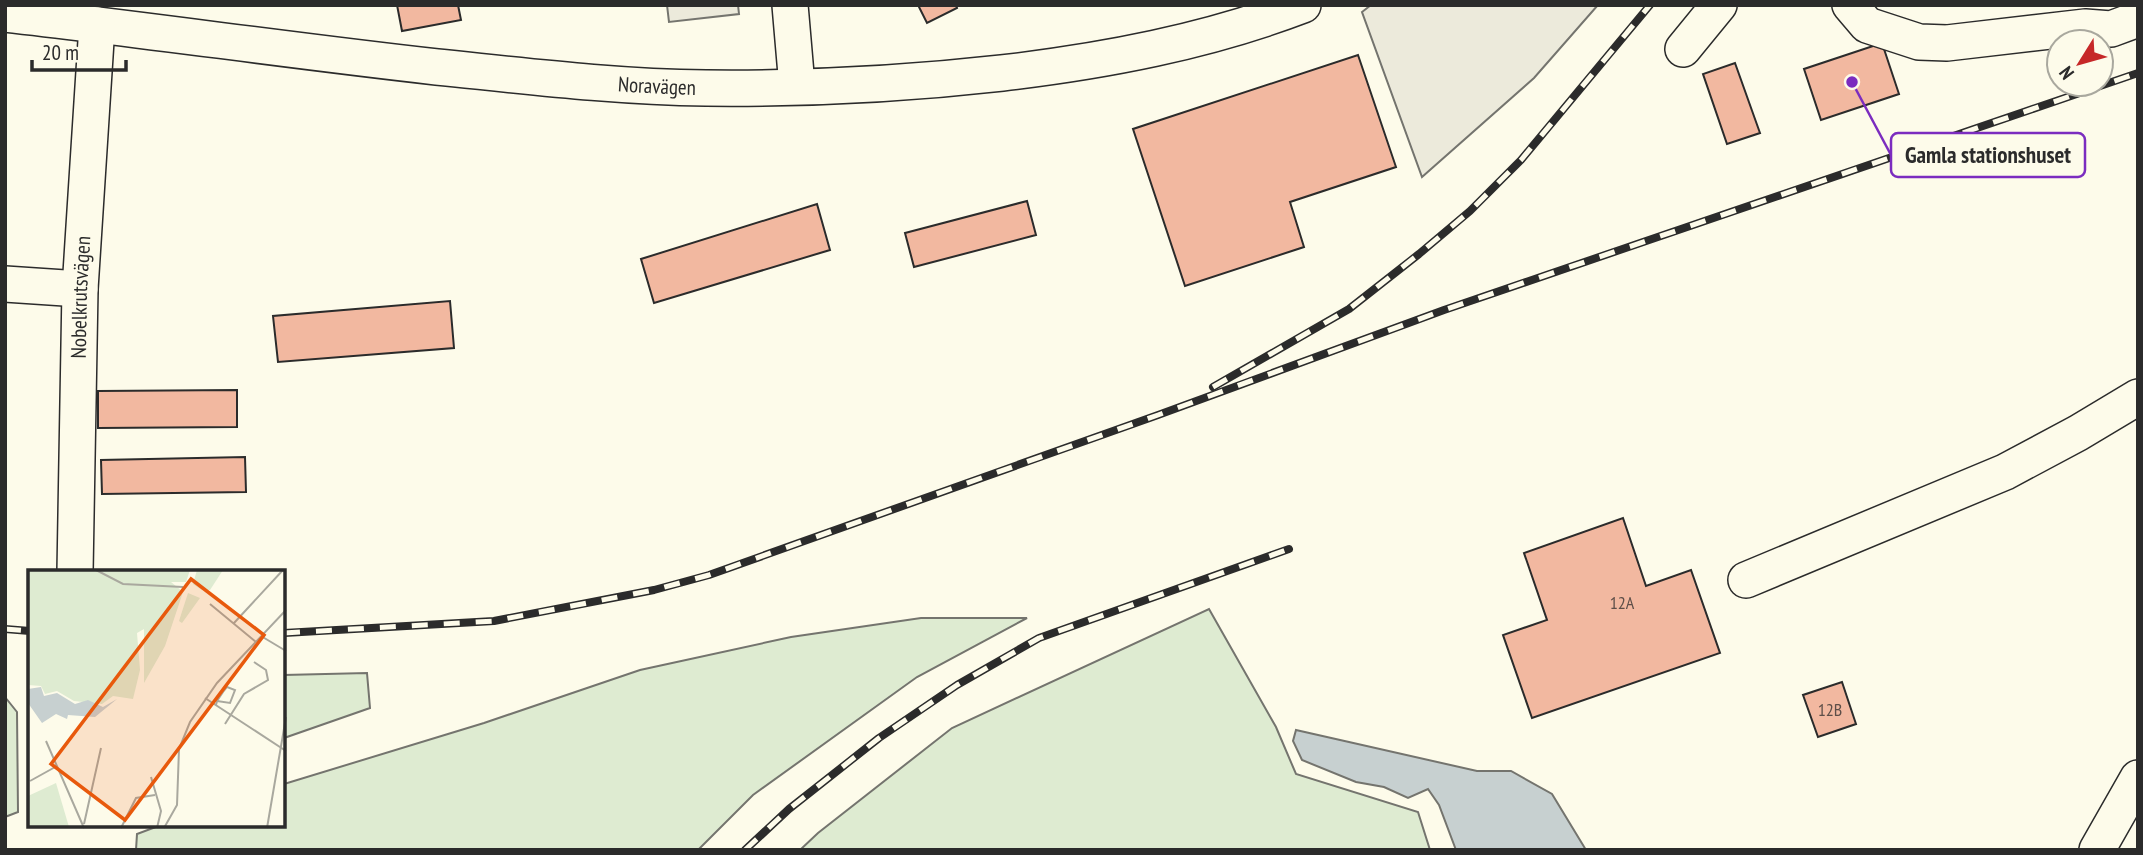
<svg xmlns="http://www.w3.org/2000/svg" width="2143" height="855" font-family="'PT Sans Narrow',sans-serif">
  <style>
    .green { fill: #deebd1; stroke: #74746e; stroke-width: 2 }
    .parking { fill: #eceadb; stroke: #74746e; stroke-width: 2 }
    .water { fill: #c7d0d0; stroke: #74746e; stroke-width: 2 }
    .building { fill: #f2b8a0; stroke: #2b2b2b; stroke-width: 2 }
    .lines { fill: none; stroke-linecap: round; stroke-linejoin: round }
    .minor-casing { stroke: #2b2b2b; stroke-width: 38 }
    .minor { stroke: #fdfbea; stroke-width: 35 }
    .rail-casing { stroke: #2b2b2b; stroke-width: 8 }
    .rail { stroke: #fdfbea; stroke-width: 5; stroke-dasharray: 16; stroke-linecap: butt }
    .labels { text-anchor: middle; stroke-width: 5; stroke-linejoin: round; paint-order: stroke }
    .number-label { font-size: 18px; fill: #5d4e48 }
    .street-label { font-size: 21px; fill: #2b2b2b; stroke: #fdfbea }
    .inset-road { fill: none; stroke: #a9a89e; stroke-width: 2 }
    .view { fill: #e8590c; fill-opacity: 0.15; stroke: #e8590c; stroke-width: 3.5 }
    .inset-edge { fill: none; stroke: #2b2b2b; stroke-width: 3.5 }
    .leader { fill: none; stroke: #7b2cbf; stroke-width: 2.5 }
    .callout-dot { fill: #7b2cbf; stroke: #fdfbea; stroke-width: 2.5 }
    .callout { fill: #fdfbea; stroke: #7b2cbf; stroke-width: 2.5 }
    .callout-label { font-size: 23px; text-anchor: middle; font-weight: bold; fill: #2b2b2b }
  </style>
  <rect width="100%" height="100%" fill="#fdfbea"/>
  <g class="green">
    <path d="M 1209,609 L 1276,727 L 1296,774 L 1418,812 L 1430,850 L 800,850 L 818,833 L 952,728 Z"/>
    <path d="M 921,618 L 1027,618 L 917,677 L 753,795 L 698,850 L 136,850 L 137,834 L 161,825 L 284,825 L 284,784 L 484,723 L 640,670 L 791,637 Z"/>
    <path d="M 367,673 L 370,708 L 284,738 L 284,675 Z"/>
    <path d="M 5,697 L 17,712 L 18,812 L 5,817 Z"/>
  </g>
  <g class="parking">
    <path d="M 667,5 L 738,5 L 739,14 L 669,22 Z"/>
    <path d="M 1371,5 L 1598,5 L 1534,78 L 1422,177 L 1362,12 Z"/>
  </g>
  <path class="water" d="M 1296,730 L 1477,771 L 1511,771 L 1552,794 L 1586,850 L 1456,850 L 1439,805 L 1428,789 L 1408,798 L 1384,787 L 1356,782 L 1302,760 L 1293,741 Z"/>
  <g class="building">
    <path d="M 397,5 L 458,5 L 461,20 L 402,31 Z"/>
    <path d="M 918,5 L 956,5 L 957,8 L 927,23 Z"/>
    <path d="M 1882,43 L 1899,94 L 1821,120 L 1804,69 Z"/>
    <path d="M 1358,55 L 1396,167 L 1290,202 L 1304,247 L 1185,286 L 1133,129 Z"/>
    <path d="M 1735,63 L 1760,133 L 1727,144 L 1703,74 Z"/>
    <path d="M 1027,201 L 1036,235 L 914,267 L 905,233 Z"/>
    <path d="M 817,204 L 830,250 L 654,303 L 641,259 Z"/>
    <path d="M 450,301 L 454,348 L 278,362 L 273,316 Z"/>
    <path d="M 237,390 L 237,427 L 98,428 L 98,391 Z"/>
    <path d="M 245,457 L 246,492 L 102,494 L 101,460 Z"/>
    <path d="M 1623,518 L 1646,586 L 1691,570 L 1720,653 L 1532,718 L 1503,635 L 1547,620 L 1524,553 Z"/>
    <path d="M 1842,682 L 1856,724 L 1818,737 L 1803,695 Z"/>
  </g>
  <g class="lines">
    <defs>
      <g id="minor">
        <path d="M 790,5 L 797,86"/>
        <path d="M 1850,5 L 1867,25 L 1919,42 L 1947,43 L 2085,27 L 2111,29 L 2138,19"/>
        <path id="s1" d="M 5,14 C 149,30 293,51 437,67 C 526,76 616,87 706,88 C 804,89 904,84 1002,73 C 1104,61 1206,42 1303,5"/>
        <path d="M 1683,49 L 1719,5"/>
        <path d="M 5,284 L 80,289"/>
        <path id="s2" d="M 75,572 L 80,289 L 97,25"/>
        <path d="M 1746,580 L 2005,472 L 2078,433 L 2138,397"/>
        <path d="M 2097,850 L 2138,778"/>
      </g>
    </defs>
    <use href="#minor" class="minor-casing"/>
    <use href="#minor" class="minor"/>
    <defs>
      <g id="rail">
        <path d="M 1213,387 L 1349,309 L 1419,254 L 1470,211 L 1521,160 L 1650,5"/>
        <path d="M 5,629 L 30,631"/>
        <path d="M 284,633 L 494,621 L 654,590 L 709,575 L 1158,415 L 1444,310 L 2138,73"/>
        <path d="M 745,850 L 789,809 L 879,738 L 957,685 L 1039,638 L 1289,549"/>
      </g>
    </defs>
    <use href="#rail" class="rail-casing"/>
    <use href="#rail" class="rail"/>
  </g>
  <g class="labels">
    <g class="number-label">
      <text x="1622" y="609">12A</text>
      <text x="1830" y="716">12B</text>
    </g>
    <g class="street-label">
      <text dy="7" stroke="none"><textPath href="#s1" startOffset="656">Noravägen</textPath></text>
      <text dy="7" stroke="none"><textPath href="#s2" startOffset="275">Nobelkrutsvägen</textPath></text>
    </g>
  </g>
  <g transform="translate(28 570)">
    <rect width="257" height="257" fill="#fdfbea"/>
    <path d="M 0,0 L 162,0 L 158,12 L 143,12 L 155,22 L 137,76 L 116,113 L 116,59 L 109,63 L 112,100 L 105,129 L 85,126 L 74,134 L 46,131 L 29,121 L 17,124 L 13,116 L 0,115 ZM 169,0 L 195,0 L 182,20 L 174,20 L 165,14 ZM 160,23 L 172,28 L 154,53 L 151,51 ZM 28,213 L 41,257 L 0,257 L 0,226 Z" fill="#deebd1"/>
    <path d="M 13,117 L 16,126 L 29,123 L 47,134 L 60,130 L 75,137 L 89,129 L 67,147 L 40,145 L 39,149 L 28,144 L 14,153 L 0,133 L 0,119 Z" fill="#c7d0d0"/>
    <path class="inset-road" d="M 68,0 L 95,14 L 155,17M 182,34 L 228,72M 206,53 L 255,0M 233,66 L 258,81M 177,128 L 258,181M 188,135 L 189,131 L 195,122 L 199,117 L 207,120 L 202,133 L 189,131M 197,154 L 216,124 L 240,110 L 238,100 L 226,92M 18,171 L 56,258M 123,207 L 133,241 L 129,258M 2,211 L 29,196M 56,254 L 73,178M 93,258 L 108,228 L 127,225M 136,258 L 149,235 L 151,179 L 162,152 L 189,113 L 258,40M 239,258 L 258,147"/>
    <path class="view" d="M 163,9 L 236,65 L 97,250 L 23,194 Z"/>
    <rect width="257" height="257" class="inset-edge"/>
  </g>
  <path class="leader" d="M1852 82L1891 155"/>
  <circle class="callout-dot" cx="1852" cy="82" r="7"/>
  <rect class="callout" x="1891" y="133" width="194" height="44" rx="7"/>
  <g class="callout-label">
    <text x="1988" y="163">Gamla stationshuset</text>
  </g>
  <rect width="2143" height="855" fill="none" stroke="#2b2b2b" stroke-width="14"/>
  <g transform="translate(2080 63) rotate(233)"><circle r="33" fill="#fdfbea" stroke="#a9a89e" stroke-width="2"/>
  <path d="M0-5L12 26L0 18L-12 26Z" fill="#c62828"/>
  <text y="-10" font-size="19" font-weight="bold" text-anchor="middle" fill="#2b2b2b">N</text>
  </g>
  <path d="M32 60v10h94v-10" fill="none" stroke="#2b2b2b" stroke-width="3.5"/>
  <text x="42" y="60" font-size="21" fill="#2b2b2b" stroke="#fdfbea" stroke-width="5" paint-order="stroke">20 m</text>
</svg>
